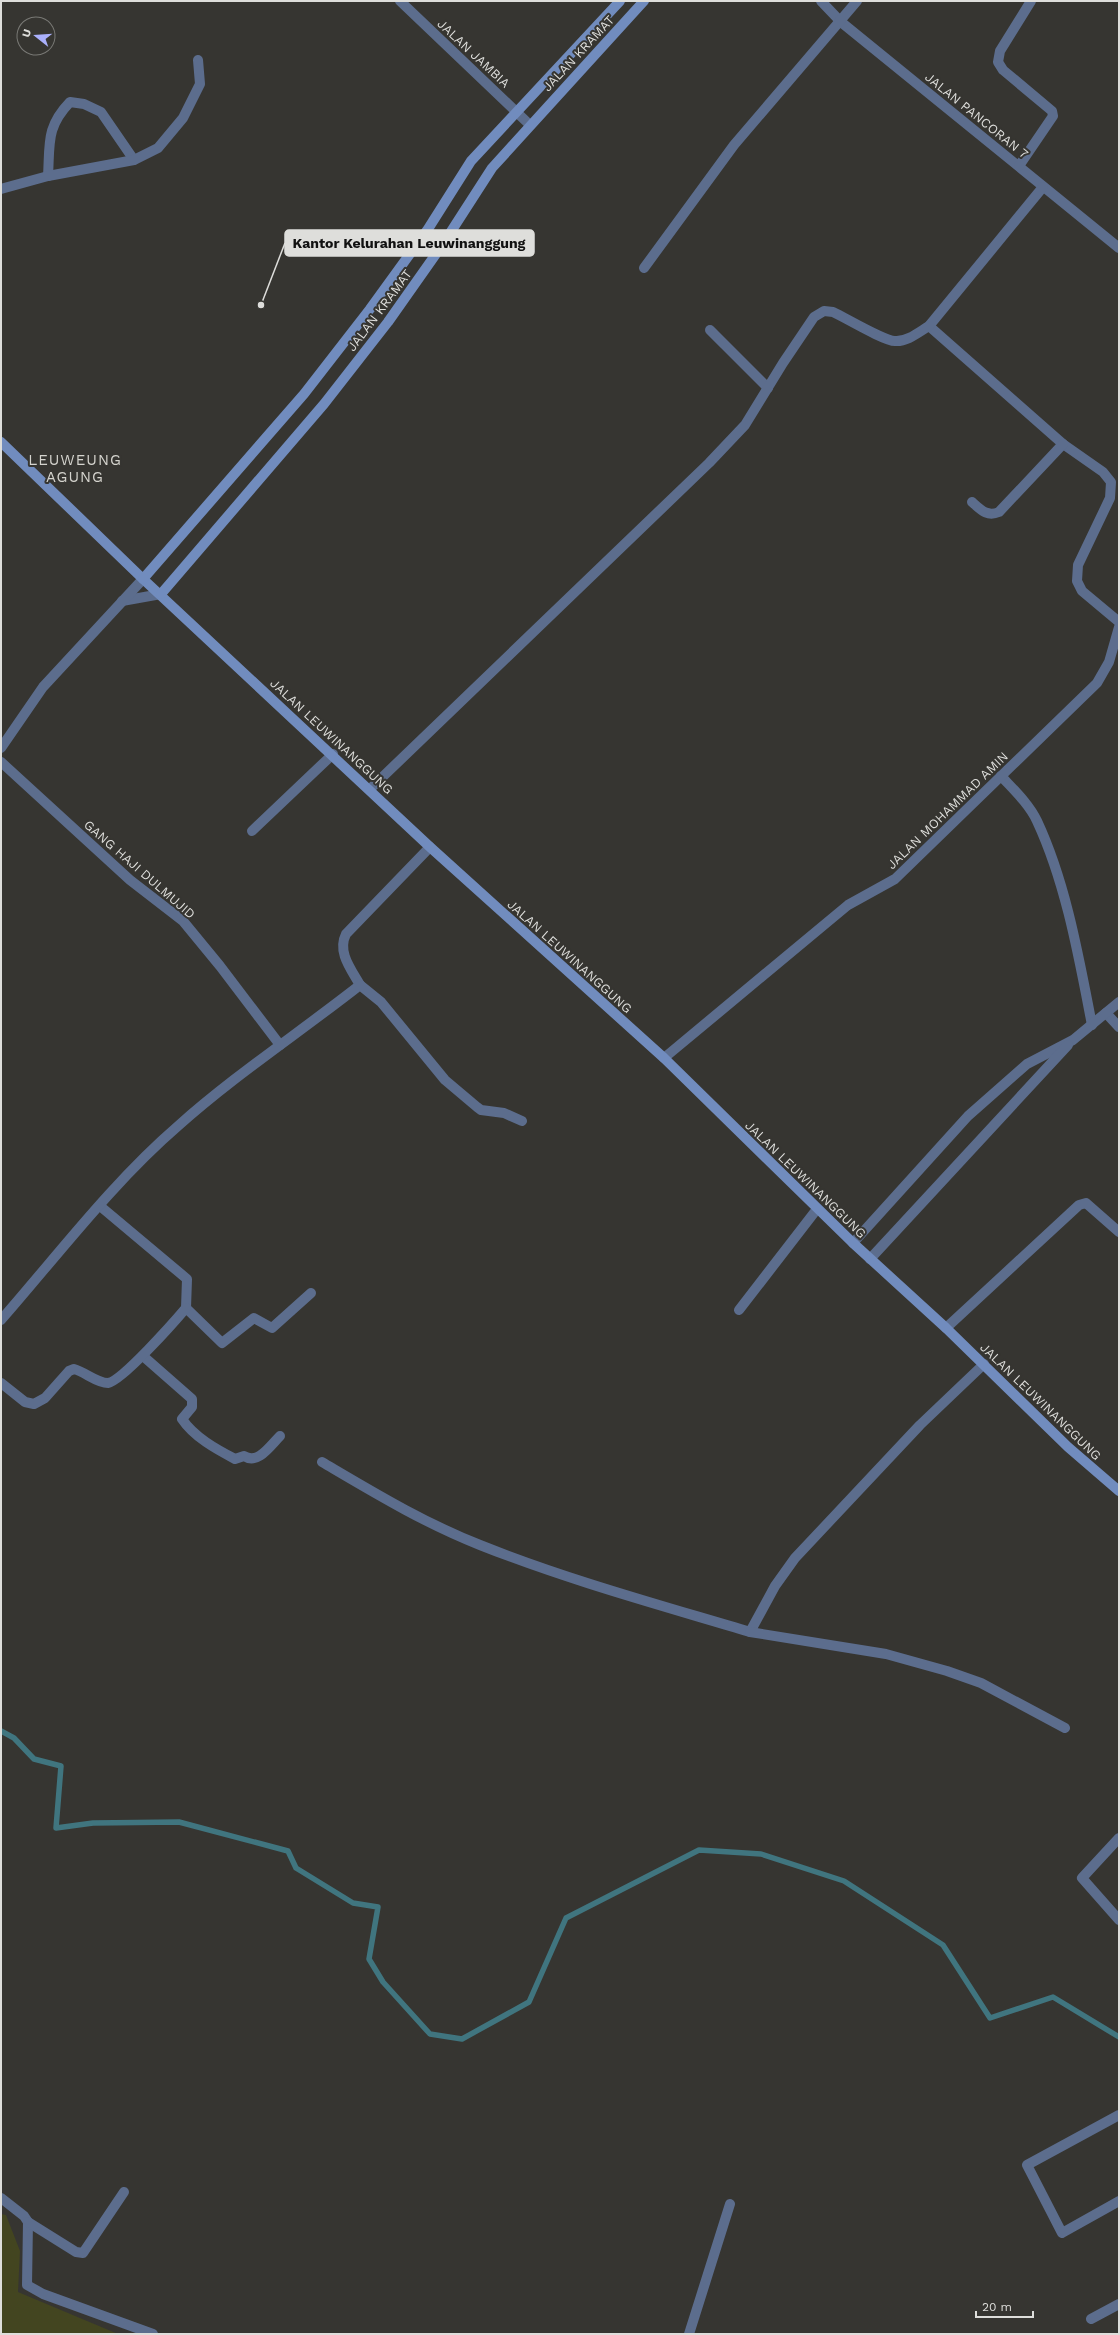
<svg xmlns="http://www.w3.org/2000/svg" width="1120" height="2335" font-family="'Work Sans',sans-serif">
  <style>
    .green { fill: #434520 }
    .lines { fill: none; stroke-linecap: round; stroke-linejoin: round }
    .stream { stroke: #40757f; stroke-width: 5.5 }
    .lane { stroke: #5c6d8d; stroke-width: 10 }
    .street { stroke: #5c6d8d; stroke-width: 10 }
    .secondary { stroke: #718cbe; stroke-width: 10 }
    .labels { text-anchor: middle; stroke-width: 4; stroke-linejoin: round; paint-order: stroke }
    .street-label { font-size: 13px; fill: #dededb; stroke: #363531 }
    .quarter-label { font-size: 15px; letter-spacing: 1px; fill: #d5d4ce; stroke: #363531 }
    .leader { fill: none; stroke: #dededb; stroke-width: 1.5 }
    .callout-dot { fill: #dededb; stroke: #363531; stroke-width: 1.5 }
    .callout { fill: #dededb; stroke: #dededb; stroke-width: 1.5 }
    .callout-label { font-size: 14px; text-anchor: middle; font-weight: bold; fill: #111 }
  </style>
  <rect width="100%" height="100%" fill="#363531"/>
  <path class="green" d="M 1,2214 L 6,2215 L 20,2251 L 18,2292 L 118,2334 L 1,2334 Z"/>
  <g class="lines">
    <path class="stream" d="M 1,1731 L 14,1738 L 34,1759 L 61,1766 L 56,1828 L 93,1823 L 179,1822 L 288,1851 L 296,1868 L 353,1903 L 378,1907 L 369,1959 L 383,1982 L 430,2034 L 462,2039 L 529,2002 L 566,1918 L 699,1850 L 761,1854 L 844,1881 L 943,1945 L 990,2018 L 1053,1997 L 1119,2037"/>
    <path class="lane" d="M 48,176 C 50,143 46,127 70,102 L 84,104 L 101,112 L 134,160"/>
    <g class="street">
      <path d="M 400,1 L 530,125"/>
      <path d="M 821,1 L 841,22 L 1119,248"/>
      <path d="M 1019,166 L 1053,116 L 1052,111 L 1003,70 L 998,62 L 1000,51 L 1031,1"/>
      <path d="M 1,189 L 48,176 L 134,160 L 158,148 L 183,118 L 200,84 L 198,60"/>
      <path d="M 644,268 L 734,145 L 857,1"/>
      <path d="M 929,326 L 1063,444 L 1103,472 L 1111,482 L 1110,498 L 1078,565 L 1077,581 L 1082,591 L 1119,622"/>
      <path d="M 710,330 L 768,388"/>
      <path d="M 972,502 C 981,510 987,517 999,512 L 1063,444"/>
      <path d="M 122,601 L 161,594"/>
      <path d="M 1,748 L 43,687 L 143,579"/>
      <path d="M 1,762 L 130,880 L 183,921 L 220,966 L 280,1045"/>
      <path d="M 1001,776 C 1014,790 1029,804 1037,821 C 1066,883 1079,958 1092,1025"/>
      <path d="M 370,789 L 709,463 L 745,425 L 783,363 L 814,317 L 824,311 L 833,312 C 846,318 884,341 895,341 C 907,342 919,332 929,326 L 1043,187"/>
      <path d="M 252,831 L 333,754"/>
      <path d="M 360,985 C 351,969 337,952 346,934 L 430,847"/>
      <path d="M 1106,1013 L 1119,1027"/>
      <path d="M 664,1058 L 848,905 L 895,879 L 1097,683 L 1109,662 L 1119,627"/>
      <path d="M 100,1206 L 187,1279 L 186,1308 L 222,1343 L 254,1318 L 272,1328 L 311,1293"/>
      <path d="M 853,1243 L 968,1116 L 1027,1064 L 1073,1040 L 1119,1002"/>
      <path d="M 870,1259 L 1068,1045"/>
      <path d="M 739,1310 L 817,1209"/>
      <path d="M 1,1320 C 57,1256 113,1182 178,1126 C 235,1075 299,1033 360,985 L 381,1002 L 445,1080 L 477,1107 L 481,1110 L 504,1113 L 522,1121"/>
      <path d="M 946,1328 L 1079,1205 L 1086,1203 L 1119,1232"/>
      <path d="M 143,1356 L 192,1399 L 192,1407 L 182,1419 C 194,1437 216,1449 235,1459 L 244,1456 C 258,1465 270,1446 280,1436"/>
      <path d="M 1,1383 L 25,1402 L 34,1404 L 45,1398 L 69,1371 L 74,1369 C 85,1372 97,1383 108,1383 C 122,1381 175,1321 186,1308"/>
      <path d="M 322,1462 C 373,1492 424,1523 480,1545 C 568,1580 660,1605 750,1632 L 775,1586 L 795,1558 L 920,1425 L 984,1364"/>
      <path d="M 750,1632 L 886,1654 L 947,1671 L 981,1683 L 1065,1728"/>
      <path d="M 1119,1838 L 1082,1878 L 1119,1920"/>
      <path d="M 1119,2115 L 1027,2165 L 1062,2233 L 1119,2201"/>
      <path d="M 1,2198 L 24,2216 L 28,2222 L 27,2285 L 43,2294 L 153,2334"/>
      <path d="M 28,2222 L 76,2252 L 83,2253 L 124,2192"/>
      <path d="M 1091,2319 L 1119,2304"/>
      <path d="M 689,2334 L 730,2204"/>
    </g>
    <g class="secondary">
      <path d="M 1,442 L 143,579 L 430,847 L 664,1058 L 853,1243 L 946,1328 L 1068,1447 L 1119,1491"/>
      <path d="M 143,579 L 304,394 L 370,309 L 428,229 L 471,161 L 620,1"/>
      <path d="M 161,594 L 324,404 L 388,322 L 443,244 L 492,168 L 644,1"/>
    </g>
  </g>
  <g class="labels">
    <g class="street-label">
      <text transform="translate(474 53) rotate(43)" y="5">JALAN JAMBIA</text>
      <text transform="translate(578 53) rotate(-47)" y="5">JALAN KRAMAT</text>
      <text transform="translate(977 115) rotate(39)" y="5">JALAN PANCORAN 7</text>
      <text transform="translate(379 310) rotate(-53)" y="5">JALAN KRAMAT</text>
      <text transform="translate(332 736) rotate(43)" y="5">JALAN LEUWINANGGUNG</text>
      <text transform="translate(947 810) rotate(-44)" y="5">JALAN MOHAMMAD AMIN</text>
      <text transform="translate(140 869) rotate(41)" y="5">GANG HAJI DULMUJID</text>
      <text transform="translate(570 956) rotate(42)" y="5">JALAN LEUWINANGGUNG</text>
      <text transform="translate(806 1179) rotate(44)" y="5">JALAN LEUWINANGGUNG</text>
      <text transform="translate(1041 1401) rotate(44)" y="5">JALAN LEUWINANGGUNG</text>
    </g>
    <g class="quarter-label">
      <text x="75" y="465">LEUWEUNG<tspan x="75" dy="17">AGUNG</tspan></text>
    </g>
  </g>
  <path class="leader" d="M261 305L285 243"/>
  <circle class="callout-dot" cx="261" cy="305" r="4"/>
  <rect class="callout" x="285" y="230" width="249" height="26" rx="4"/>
  <g class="callout-label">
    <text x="409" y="248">Kantor Kelurahan Leuwinanggung</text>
  </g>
  <rect width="1120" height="2335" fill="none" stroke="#dededb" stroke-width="4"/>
  <g transform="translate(36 36) rotate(287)"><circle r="19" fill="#363531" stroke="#797975"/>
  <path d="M0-3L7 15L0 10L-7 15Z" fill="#aab0fb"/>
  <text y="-6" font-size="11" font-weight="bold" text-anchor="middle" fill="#dededb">U</text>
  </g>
  <path d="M976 2311v6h57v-6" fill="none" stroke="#dededb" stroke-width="2"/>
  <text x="982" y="2311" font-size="12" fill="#dededb" stroke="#363531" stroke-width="3" paint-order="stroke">20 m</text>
</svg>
